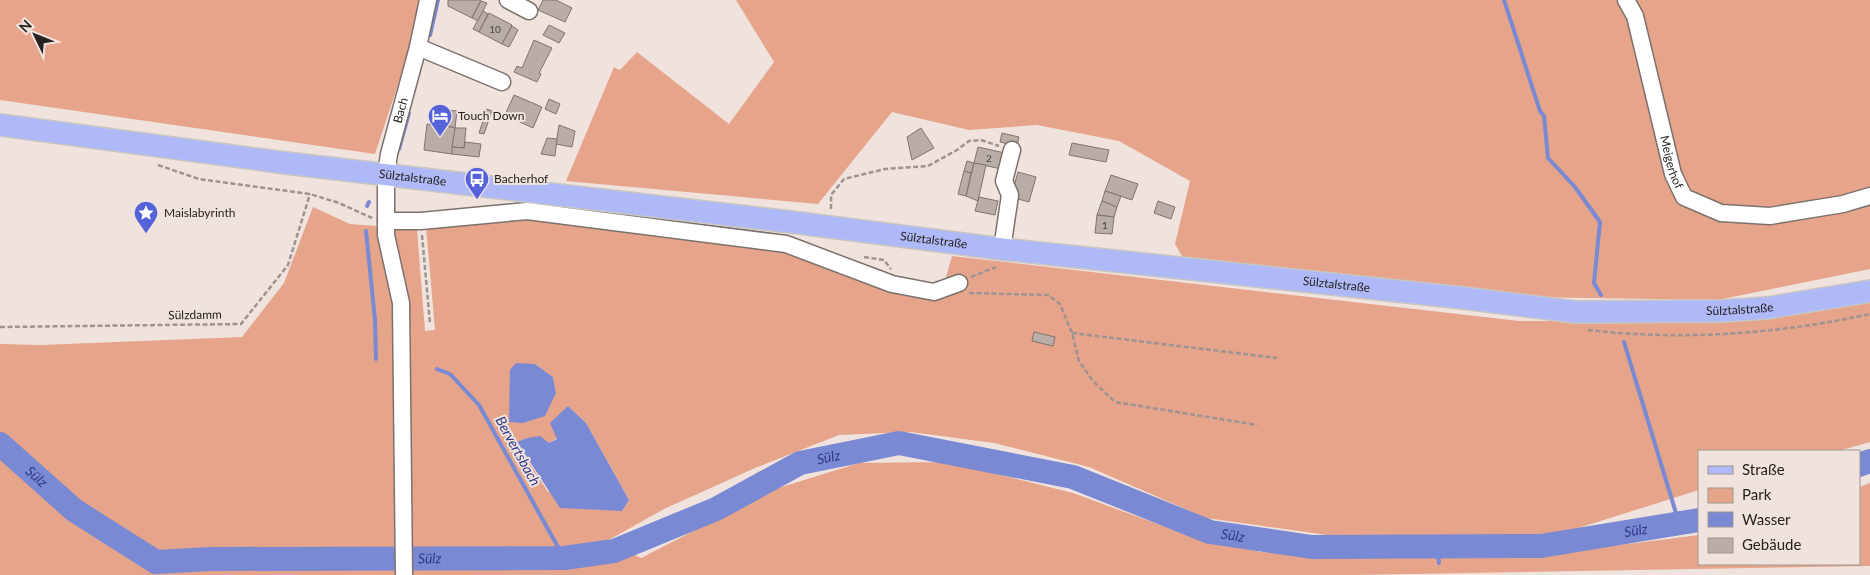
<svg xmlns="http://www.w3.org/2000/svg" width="1870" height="575" font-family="Lato,sans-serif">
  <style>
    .green { fill: #e6a48a; fill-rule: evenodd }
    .water { fill: #7a89d3 }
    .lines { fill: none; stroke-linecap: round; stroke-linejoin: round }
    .stream { stroke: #7a89d3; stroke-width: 4 }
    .river { stroke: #7a89d3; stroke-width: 24 }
    .building { fill: #b9ada8; stroke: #7f746f }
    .minor-casing { stroke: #7c716c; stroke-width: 19 }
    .major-casing { stroke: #c7c6c5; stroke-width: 24 }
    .path { stroke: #9d9390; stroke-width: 2.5; stroke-dasharray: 5 2.5; stroke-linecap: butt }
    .minor { stroke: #fff; stroke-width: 16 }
    .major { stroke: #afb9f7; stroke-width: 21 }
    .labels { text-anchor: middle; stroke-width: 4; stroke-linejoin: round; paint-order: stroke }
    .number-label { font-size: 10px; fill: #4c4542 }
    .street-label { font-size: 12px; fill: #272220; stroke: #f0e3de }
    .poi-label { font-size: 12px; fill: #272220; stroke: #f0e3de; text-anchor: start }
    .water-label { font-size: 14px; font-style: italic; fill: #31388f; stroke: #f0e3de }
  </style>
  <rect width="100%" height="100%" fill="#f0e3de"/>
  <g class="green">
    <path d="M 0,0 L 422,0 L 422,12 L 375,154 L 0,100 Z"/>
    <path d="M 736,0 L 1870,0 L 1870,269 L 1718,300 L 1522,297 L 1185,261 L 1175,244 L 1190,181 L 1119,141 L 1037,125 L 969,130 L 892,112 L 818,204 L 566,181 L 614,67 L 620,70 L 637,52 L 729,124 L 774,62 Z"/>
    <path d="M 313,207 L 350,224 L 417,229 L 425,331 L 435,330 L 426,227 L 520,218 L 780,252 L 942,292 L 952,256 L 1519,321 L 1729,321 L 1870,301 L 1870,442 L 1838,451 L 1699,451 L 1699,490 L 1556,535 L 1334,536 L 1206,518 L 1089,467 L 994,443 L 910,432 L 839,435 L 755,468 L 664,509 L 607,541 L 641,558 L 775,489 L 859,463 L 948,462 L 1073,493 L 1193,537 L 1261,552 L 1360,558 L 1542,555 L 1699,535 L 1699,564 L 1859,564 L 1859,487 L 1870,483 L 1870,566 L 1353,575 L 0,575 L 0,344 L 41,345 L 242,337 L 284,283 ZM 535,364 L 553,377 L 556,393 L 510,384 L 510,370 ZM 568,406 L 586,423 L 629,500 L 622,511 L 548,492 L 517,443 L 527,438 L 549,443 L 557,438 Z"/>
  </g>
  <g class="water">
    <path d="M 516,363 L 535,364 L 553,377 L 556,393 L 545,416 L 523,423 L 509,422 L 510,370 Z"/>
    <path d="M 568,406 L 586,423 L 629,500 L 622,511 L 560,508 L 517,442 L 527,438 L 540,436 L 549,443 L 557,439 L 550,423 Z"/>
  </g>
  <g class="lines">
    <g class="stream">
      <path d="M 1504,0 L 1540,111 L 1544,116 L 1548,158 L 1575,187 L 1600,222 L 1594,283 L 1601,295"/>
      <path d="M 430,35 L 438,0"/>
      <path d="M 399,149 L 409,113"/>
      <path d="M 367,206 L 369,202"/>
      <path d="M 366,231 L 375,320 L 376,359"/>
      <path d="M 1624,342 L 1679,523"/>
      <path d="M 437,369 L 450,374 L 479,405 L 564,558"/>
      <path d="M 1437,547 L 1439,563"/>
    </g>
    <g class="river">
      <path id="s1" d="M 0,444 L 74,510 L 156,562 L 210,559 L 564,558 L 614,551 L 716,509 L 800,463 L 899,443 L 1073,477 L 1210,532 L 1312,547 L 1541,546 L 1699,520"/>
      <path d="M 1859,465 L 1870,461"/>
    </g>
  </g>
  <g class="building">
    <path d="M 448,0 L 481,0 L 472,18 L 448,6 Z"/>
    <path d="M 543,0 L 556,0 L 572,8 L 565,22 L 538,10 Z"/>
    <path d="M 481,1 L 487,3 L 478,21 L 472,18 Z"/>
    <path d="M 483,11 L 488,14 L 479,32 L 473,29 Z"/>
    <path d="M 489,13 L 512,25 L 502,44 L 479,32 Z"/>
    <path d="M 549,25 L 565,33 L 559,43 L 543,35 Z"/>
    <path d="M 512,26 L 518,30 L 509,47 L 502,44 Z"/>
    <path d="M 534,40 L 552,48 L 539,73 L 541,74 L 537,82 L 514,72 L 517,66 L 522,68 Z"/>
    <path d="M 514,95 L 542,107 L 533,128 L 505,115 Z"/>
    <path d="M 549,99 L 560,104 L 556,114 L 545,109 Z"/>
    <path d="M 487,109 L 492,111 L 484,134 L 479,133 Z"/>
    <path d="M 448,110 L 457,111 L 455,128 L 446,126 Z"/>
    <path d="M 440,122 L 446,123 L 446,126 L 455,128 L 452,154 L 424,150 L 427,124 L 440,126 Z"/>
    <path d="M 559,125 L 575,131 L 572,147 L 556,144 Z"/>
    <path d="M 455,128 L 466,128 L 464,148 L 452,147 Z"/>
    <path d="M 921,128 L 934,148 L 912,160 L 907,137 Z"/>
    <path d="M 1002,133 L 1019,137 L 1017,146 L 1000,142 Z"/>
    <path d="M 547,138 L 557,139 L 555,156 L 541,154 Z"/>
    <path d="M 465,142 L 481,144 L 479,157 L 452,154 L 452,147 L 464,148 Z"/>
    <path d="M 1072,143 L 1109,150 L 1106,162 L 1069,155 Z"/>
    <path d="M 978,147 L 1005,153 L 1001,169 L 974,163 Z"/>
    <path d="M 967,161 L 974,163 L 971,173 L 964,171 Z"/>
    <path d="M 974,163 L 986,165 L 978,201 L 966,196 Z"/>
    <path d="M 964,171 L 971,173 L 966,196 L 958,194 Z"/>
    <path d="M 1018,172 L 1036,177 L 1029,202 L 1011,197 Z"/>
    <path d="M 1111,175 L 1138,184 L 1132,200 L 1105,191 Z"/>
    <path d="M 1105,191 L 1121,196 L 1117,207 L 1102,201 Z"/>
    <path d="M 979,197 L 998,201 L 995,215 L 975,211 Z"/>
    <path d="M 1102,201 L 1117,207 L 1114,217 L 1097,215 Z"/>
    <path d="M 1158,201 L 1175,207 L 1171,219 L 1154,213 Z"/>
    <path d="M 1097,215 L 1114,217 L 1112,234 L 1095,233 Z"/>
    <path d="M 1034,332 L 1055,337 L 1053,346 L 1032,341 Z"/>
  </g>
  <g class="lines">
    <defs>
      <g id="minor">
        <path d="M 508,0 L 529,11"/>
        <path id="s2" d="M 1626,0 L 1635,16 L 1673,174 L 1684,197 L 1721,213 L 1770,216 L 1843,204 L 1870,196"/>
        <path d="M 418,47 L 502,82"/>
        <path d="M 386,221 L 421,221 L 527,211 L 786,244 L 892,284 L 934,292 L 959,283"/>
        <path d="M 1002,249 L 1010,195 L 1004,181 L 1012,150"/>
        <path id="s3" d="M 404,575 L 401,303 L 386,235 L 386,175 L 389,154 L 418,47 L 428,0"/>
      </g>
      <g id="major">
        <path id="s4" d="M 0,125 L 286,163 L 799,223 L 1002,249 L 1463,298 L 1576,312 L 1722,311 L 1767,308 L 1870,291"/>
      </g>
    </defs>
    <use href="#minor" class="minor-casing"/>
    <use href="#major" class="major-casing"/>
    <g class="path">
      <path d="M 158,165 L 199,179 L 310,194 L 339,203 L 372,218"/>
      <path d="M 831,209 L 831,195 L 844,179 L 885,169 L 928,166 L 957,150 L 969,141 L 981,140 L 999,146"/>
      <path d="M 422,235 L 430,323"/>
      <path d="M 864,257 L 884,260 L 891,269"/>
      <path d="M 971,277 L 996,267"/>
      <path d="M 969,293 L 1048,295 L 1060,304 L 1072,333 L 1079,361 L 1093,381 L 1115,402 L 1257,425"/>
      <path d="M 0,327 L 241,324 L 288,265 L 310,194"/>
      <path d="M 1588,330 C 1681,341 1778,334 1870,314"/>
      <path d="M 1072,333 L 1277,358"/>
    </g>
    <use href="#minor" class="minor"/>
    <use href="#major" class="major"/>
  </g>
  <defs>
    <symbol id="hotel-pin" viewBox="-11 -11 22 30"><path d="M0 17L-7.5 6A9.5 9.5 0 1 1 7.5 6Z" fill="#5562d9" stroke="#f0e3de"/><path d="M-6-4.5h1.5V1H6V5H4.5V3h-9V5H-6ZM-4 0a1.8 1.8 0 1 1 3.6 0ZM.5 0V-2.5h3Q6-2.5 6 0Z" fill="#fff"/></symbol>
    <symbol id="bus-pin" viewBox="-11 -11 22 30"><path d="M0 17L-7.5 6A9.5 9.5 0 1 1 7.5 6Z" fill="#5562d9" stroke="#f0e3de"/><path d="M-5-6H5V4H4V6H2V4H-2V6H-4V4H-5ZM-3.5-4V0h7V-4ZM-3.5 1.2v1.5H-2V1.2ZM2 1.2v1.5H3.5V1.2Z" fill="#fff"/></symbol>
    <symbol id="sight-pin" viewBox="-11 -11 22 30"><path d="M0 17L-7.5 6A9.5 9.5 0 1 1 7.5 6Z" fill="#5562d9" stroke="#f0e3de"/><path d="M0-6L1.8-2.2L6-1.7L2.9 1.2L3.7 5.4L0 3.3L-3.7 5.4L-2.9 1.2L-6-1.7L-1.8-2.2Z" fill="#fff"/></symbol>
  </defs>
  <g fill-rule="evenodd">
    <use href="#hotel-pin" x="426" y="102" width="28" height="38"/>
    <use href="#bus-pin" x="463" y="165" width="28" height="38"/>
    <use href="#sight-pin" x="132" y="199" width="28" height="38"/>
  </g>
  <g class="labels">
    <g class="number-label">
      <text x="495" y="33">10</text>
      <text x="989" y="162">2</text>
      <text x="1105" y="229">1</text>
    </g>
    <g class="street-label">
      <text dy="4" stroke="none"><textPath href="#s3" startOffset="468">Bach</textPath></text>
      <text dy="4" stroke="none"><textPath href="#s2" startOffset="169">Meigerhof</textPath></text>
      <text dy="4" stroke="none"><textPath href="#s4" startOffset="416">Sülztalstraße</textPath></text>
      <text dy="4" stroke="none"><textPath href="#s4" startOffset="941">Sülztalstraße</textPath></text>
      <text dy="4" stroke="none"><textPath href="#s4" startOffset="1346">Sülztalstraße</textPath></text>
      <text dy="4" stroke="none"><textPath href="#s4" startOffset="1751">Sülztalstraße</textPath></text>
      <text transform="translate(195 315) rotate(-1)" y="4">Sülzdamm</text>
    </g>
    <g class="poi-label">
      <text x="458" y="120">Touch Down</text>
      <text x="494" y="183">Bacherhof</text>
      <text x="164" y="217">Maislabyrinth</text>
    </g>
    <g class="water-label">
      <text transform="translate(518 451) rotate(61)" y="5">Bervertsbach</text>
      <text dy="5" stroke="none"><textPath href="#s1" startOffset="890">Sülz</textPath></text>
      <text dy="5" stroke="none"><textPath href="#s1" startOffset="49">Sülz</textPath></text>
      <text dy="5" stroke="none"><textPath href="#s1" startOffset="1715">Sülz</textPath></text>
      <text dy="5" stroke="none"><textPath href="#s1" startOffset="1310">Sülz</textPath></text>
      <text dy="5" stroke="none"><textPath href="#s1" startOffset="470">Sülz</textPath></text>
    </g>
  </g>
  <rect x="1698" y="450" width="162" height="115" fill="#f0e3de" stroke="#a09692"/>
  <rect x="1708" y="466" width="25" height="8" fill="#afb9f7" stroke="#a09692"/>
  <text x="1742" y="475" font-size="15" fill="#272220">Straße</text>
  <rect x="1708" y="488" width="25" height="15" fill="#e6a48a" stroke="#a09692"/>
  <text x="1742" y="500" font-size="15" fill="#272220">Park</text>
  <rect x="1708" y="512" width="25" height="15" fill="#7a89d3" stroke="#a09692"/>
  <text x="1742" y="525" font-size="15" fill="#272220">Wasser</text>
  <rect x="1708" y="538" width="25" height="15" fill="#b9ada8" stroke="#a09692"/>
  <text x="1742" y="550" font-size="15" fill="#272220">Gebäude</text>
  <g transform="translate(35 35) rotate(313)" stroke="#f0e3de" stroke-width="4" paint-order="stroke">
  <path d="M0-4L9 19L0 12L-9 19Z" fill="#272220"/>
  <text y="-8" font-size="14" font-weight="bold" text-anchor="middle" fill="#272220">N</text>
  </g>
</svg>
